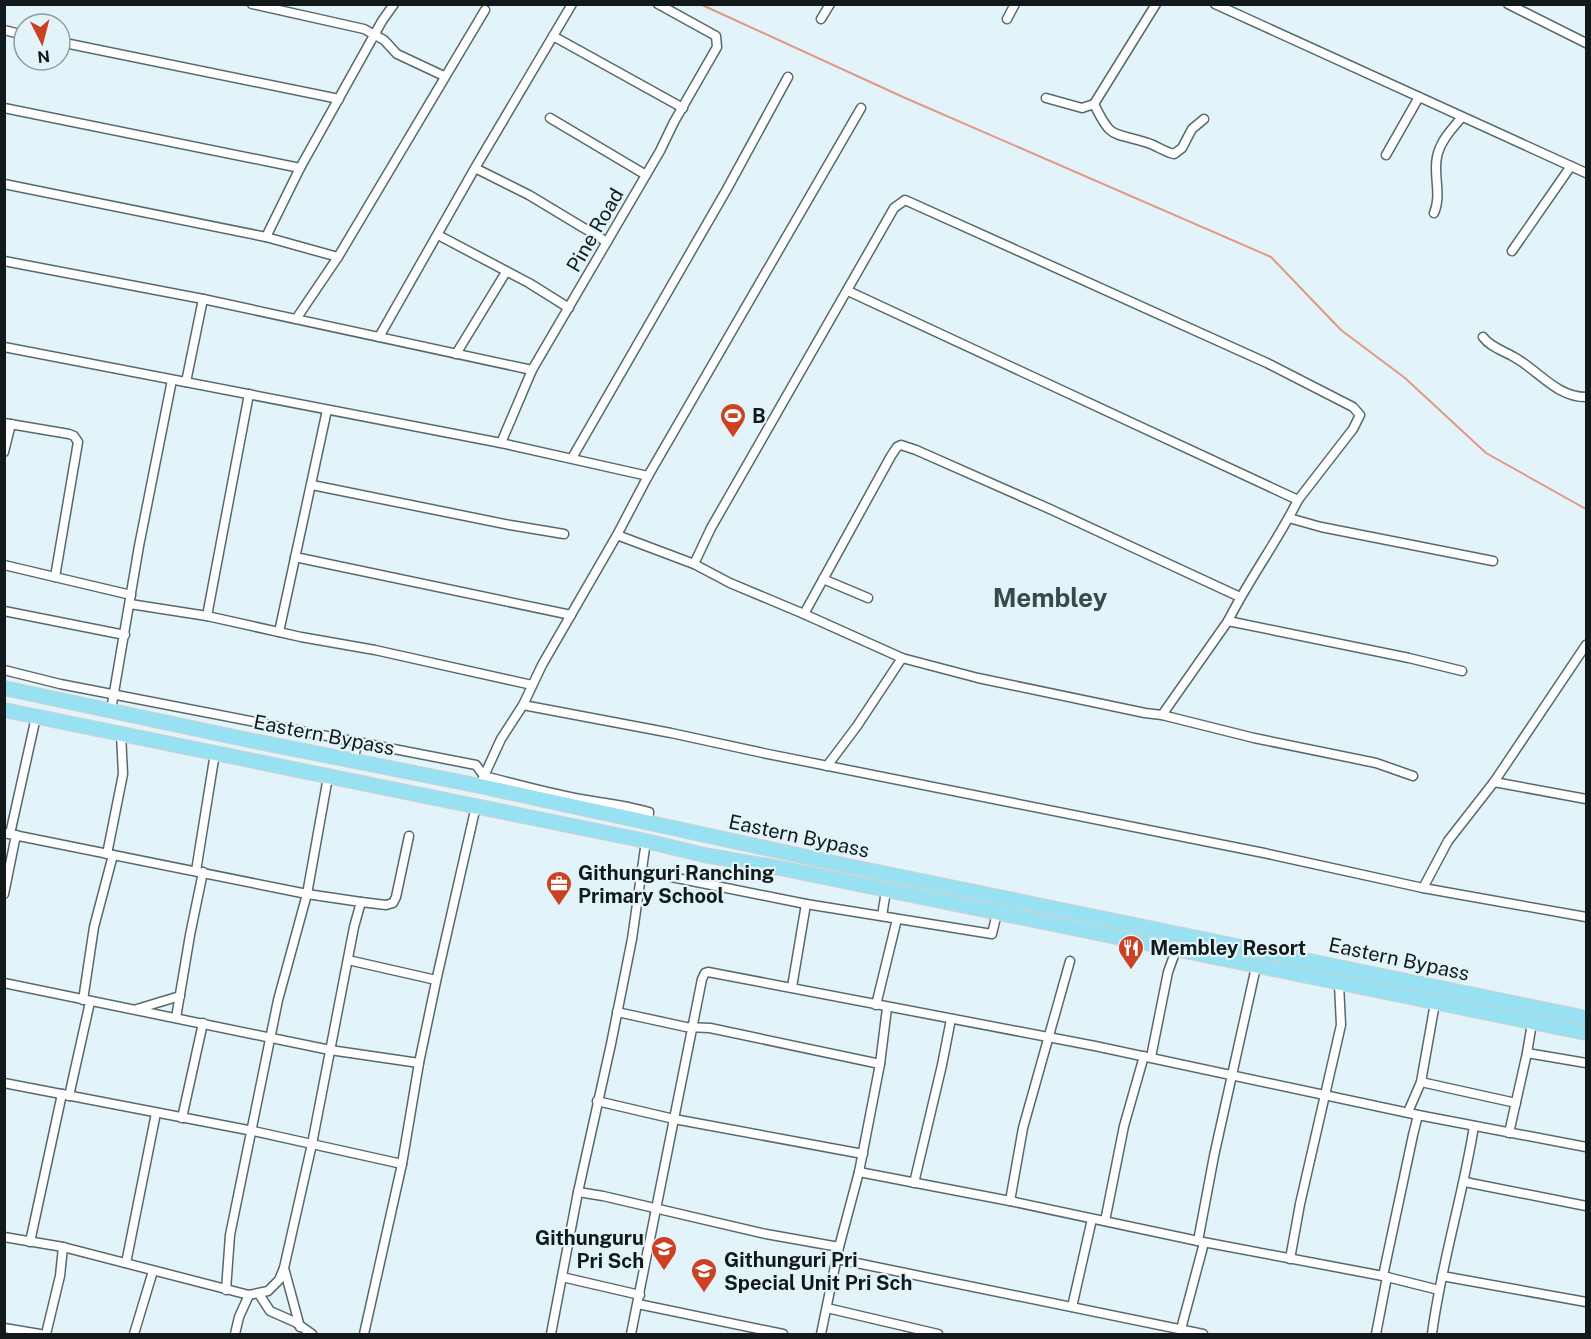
<svg xmlns="http://www.w3.org/2000/svg" width="1591" height="1339" font-family="'Public Sans',sans-serif">
  <style>
    .lines { fill: none; stroke-linecap: round; stroke-linejoin: round }
    .stream { stroke: #e39785; stroke-width: 2 }
    .street-casing { stroke: #58686d; stroke-width: 11 }
    .primary-casing { stroke: #d0d1d1; stroke-width: 16 }
    .street { stroke: #fff; stroke-width: 8 }
    .primary { stroke: #97e1f2; stroke-width: 14 }
    .labels { text-anchor: middle; stroke-width: 4.5; stroke-linejoin: round; paint-order: stroke }
    .street-label { font-size: 20px; fill: #12191a; stroke: #e2f4f9 }
    .poi-label { font-size: 20px; font-weight: bold; fill: #12191a; stroke: #e2f4f9; text-anchor: start }
    .district-label { font-size: 26px; font-weight: bold; fill: #39484c; stroke: #e2f4f9 }
  </style>
  <rect width="100%" height="100%" fill="#e2f4f9"/>
  <g class="lines">
    <path class="stream" d="M 700,4 L 903,97 L 1271,257 L 1341,330 L 1405,378 L 1486,453 L 1586,509"/>
    <defs>
      <g id="street">
        <path d="M 252,4 L 364,29 L 384,40 L 397,54 L 444,76"/>
        <path d="M 1215,4 L 1586,173"/>
        <path d="M 1508,4 L 1586,43"/>
        <path d="M 821,19 L 830,4"/>
        <path d="M 1007,19 L 1015,4"/>
        <path d="M 4,30 L 24,35"/>
        <path d="M 553,36 L 683,108"/>
        <path d="M 60,42 L 339,99"/>
        <path d="M 1046,98 L 1082,108 L 1094,104 L 1156,4"/>
        <path d="M 1094,104 C 1112,141 1112,131 1148,143 C 1157,146 1165,152 1174,154 L 1182,148 L 1192,129 L 1204,119"/>
        <path d="M 4,108 L 300,168"/>
        <path d="M 550,118 L 646,175"/>
        <path d="M 1386,155 L 1419,97"/>
        <path d="M 475,168 L 529,195 L 607,242"/>
        <path d="M 4,184 L 266,237 L 338,257"/>
        <path d="M 1434,213 C 1442,195 1433,175 1437,157 C 1440,141 1452,129 1462,117"/>
        <path d="M 438,235 L 529,283 L 569,308"/>
        <path d="M 266,237 L 300,168 L 382,21 L 394,4"/>
        <path d="M 1512,251 L 1571,166"/>
        <path d="M 4,261 L 203,299 L 532,370"/>
        <path d="M 848,291 L 1298,500 C 1277,542 1249,579 1228,621"/>
        <path d="M 296,319 L 338,257 L 485,10"/>
        <path d="M 379,337 L 475,168 L 572,4"/>
        <path d="M 1483,337 C 1490,347 1504,351 1514,357 C 1538,370 1556,397 1586,397"/>
        <path d="M 4,347 L 501,443 L 648,476"/>
        <path d="M 456,354 L 506,272"/>
        <path d="M 186,382 L 203,299"/>
        <path d="M 4,423 L 69,434 L 74,436 L 78,442 L 55,577"/>
        <path d="M 501,443 L 532,370 L 660,151 L 674,122 L 717,47 L 716,36 L 658,4"/>
        <path d="M 4,452 L 11,424"/>
        <path d="M 572,458 L 727,189 L 788,77"/>
        <path d="M 312,485 L 510,525 L 564,534"/>
        <path d="M 1289,518 L 1321,527 L 1493,561"/>
        <path d="M 617,535 L 648,476 L 861,108"/>
        <path d="M 295,557 L 571,615"/>
        <path d="M 694,564 L 711,528 L 894,208 L 905,200 L 1267,363 L 1353,407 L 1360,415 L 1353,429 L 1298,500"/>
        <path d="M 4,565 L 131,595"/>
        <path d="M 823,579 L 868,598"/>
        <path d="M 130,604 L 207,616 L 301,637 L 375,650 L 532,685"/>
        <path d="M 4,611 L 125,635"/>
        <path d="M 804,614 L 891,456 L 897,447 L 901,445 L 916,450 L 1052,510 L 1240,597"/>
        <path d="M 207,616 L 249,394"/>
        <path d="M 279,632 L 327,410"/>
        <path d="M 4,670 L 60,684 L 476,765 L 484,776 L 482,780"/>
        <path d="M 523,705 L 542,665 L 617,535 L 694,564 L 730,583 L 804,614 L 902,658"/>
        <path d="M 111,710 L 139,546 L 172,380"/>
        <path d="M 1162,715 L 1254,738 L 1376,763 L 1413,776"/>
        <path d="M 353,760 L 358,742"/>
        <path d="M 827,766 L 857,726 L 902,658 L 978,678 L 1145,713 L 1162,715 L 1228,621 L 1409,658 L 1462,671"/>
        <path d="M 1494,782 L 1586,799"/>
        <path d="M 648,824 L 649,812 C 626,805 604,803 580,799 C 548,793 516,784 484,776 L 501,739 L 523,705 L 671,733 L 763,753 L 1264,853 L 1423,888 L 1586,917"/>
        <path d="M 4,833 L 307,894 L 361,902 L 354,927 L 312,1144 L 284,1268 L 279,1280 L 268,1291 L 249,1295 L 63,1247 L 4,1237"/>
        <path d="M 10,834 L 36,717"/>
        <path d="M 107,854 L 123,774 L 121,734"/>
        <path d="M 196,871 L 215,753"/>
        <path d="M 642,871 L 806,904 L 792,987"/>
        <path d="M 1423,888 L 1448,841 L 1494,782 L 1586,645"/>
        <path d="M 4,894 L 16,835"/>
        <path d="M 361,902 L 386,905 L 393,903 L 396,897 L 409,836"/>
        <path d="M 806,904 L 992,934 L 997,913"/>
        <path d="M 882,916 L 886,891"/>
        <path d="M 348,960 L 436,980"/>
        <path d="M 4,983 L 330,1050 L 419,1063"/>
        <path d="M 83,1000 L 94,927 L 113,855"/>
        <path d="M 876,1005 L 897,919"/>
        <path d="M 137,1009 L 180,996"/>
        <path d="M 617,1012 L 686,1027 L 710,1028 L 880,1064"/>
        <path d="M 176,1018 L 190,935 L 203,872"/>
        <path d="M 1527,1053 L 1586,1063"/>
        <path d="M 1151,1057 L 1168,972 L 1176,950"/>
        <path d="M 1421,1082 L 1516,1103"/>
        <path d="M 4,1083 L 253,1131 L 402,1164"/>
        <path d="M 69,1096 L 90,1002"/>
        <path d="M 597,1101 L 674,1119 L 863,1154"/>
        <path d="M 1408,1112 L 1421,1082 L 1435,1003"/>
        <path d="M 182,1118 L 203,1023"/>
        <path d="M 1509,1133 L 1527,1053 L 1532,1023"/>
        <path d="M 859,1172 L 1010,1201 L 1198,1241 L 1383,1276 L 1439,1290"/>
        <path d="M 1465,1182 L 1586,1206"/>
        <path d="M 914,1183 L 942,1065 L 951,1019"/>
        <path d="M 578,1192 L 603,1196 L 766,1234 L 839,1247"/>
        <path d="M 1010,1201 L 1023,1128 L 1070,961"/>
        <path d="M 1105,1221 L 1124,1126 L 1144,1056"/>
        <path d="M 1198,1241 L 1214,1156 L 1256,967"/>
        <path d="M 30,1242 L 62,1094"/>
        <path d="M 837,1259 L 1203,1334"/>
        <path d="M 1290,1259 L 1300,1204 L 1341,1025 L 1339,984"/>
        <path d="M 126,1263 L 156,1113"/>
        <path d="M 284,1268 L 300,1327"/>
        <path d="M 1383,1276 L 1413,1135 L 1418,1115"/>
        <path d="M 1442,1276 L 1586,1302"/>
        <path d="M 562,1277 L 640,1295"/>
        <path d="M 226,1290 L 230,1235 L 278,1000 L 307,894 L 328,777"/>
        <path d="M 259,1294 L 270,1311 L 295,1322 L 312,1334"/>
        <path d="M 638,1304 L 783,1334"/>
        <path d="M 1072,1307 L 1092,1219"/>
        <path d="M 827,1308 L 938,1334"/>
        <path d="M 4,1328 L 40,1334"/>
        <path d="M 1181,1329 L 1204,1243"/>
        <path d="M 46,1334 L 60,1276 L 63,1247"/>
        <path d="M 134,1334 L 153,1271"/>
        <path d="M 235,1334 L 239,1317 L 249,1295"/>
        <path d="M 364,1334 L 402,1164 L 419,1063 L 437,977 L 476,806"/>
        <path d="M 551,1334 L 578,1192 L 611,1044 L 632,939 L 646,841"/>
        <path d="M 631,1334 L 702,979 L 705,973 L 708,972 L 1095,1046 L 1418,1115 L 1586,1147"/>
        <path d="M 821,1334 L 839,1247 L 859,1172 L 880,1064 L 887,1008"/>
        <path d="M 1376,1334 L 1387,1277"/>
        <path d="M 1432,1334 C 1441,1264 1463,1196 1474,1126"/>
      </g>
      <g id="primary">
        <path d="M 4,688 L 239,738 L 480,786 L 848,866 L 1586,1018"/>
        <path d="M 4,710 L 646,841 L 704,855 L 780,868 L 1586,1033"/>
      </g>
    </defs>
    <use href="#street" class="street-casing"/>
    <use href="#primary" class="primary-casing"/>
    <use href="#street" class="street"/>
    <use href="#primary" class="primary"/>
  </g>
  <defs>
    <symbol id="stadium-pin" viewBox="-11 -11 22 30"><path d="M0 17L-7.5 6A9.5 9.5 0 1 1 7.5 6Z" fill="#cc4124" stroke="#e2f4f9"/><path d="M0-5a6.5 5 0 1 0 0 10a6.5 5 0 1 0 0-10ZM-3.5-1.8h7v3.6h-7Z" fill="#fff"/></symbol>
    <symbol id="office-pin" viewBox="-11 -11 22 30"><path d="M0 17L-7.5 6A9.5 9.5 0 1 1 7.5 6Z" fill="#cc4124" stroke="#e2f4f9"/><path d="M-6-3h4V-5.5h4V-3h4V5H-6ZM-1-4.5V-3h2v-1.5ZM-6 0V1H6V0Z" fill="#fff"/></symbol>
    <symbol id="restaurant-pin" viewBox="-11 -11 22 30"><path d="M0 17L-7.5 6A9.5 9.5 0 1 1 7.5 6Z" fill="#cc4124" stroke="#e2f4f9"/><path d="M-5-6h1v4h1v-4h1v4h1v-4h1v5L-1.5 .5V6h-2V.5L-5-1ZM5-6V6H3V1.5H1.5Q1.5-4 5-6Z" fill="#fff"/></symbol>
    <symbol id="school-pin" viewBox="-11 -11 22 30"><path d="M0 17L-7.5 6A9.5 9.5 0 1 1 7.5 6Z" fill="#cc4124" stroke="#e2f4f9"/><path d="M0-5L7-2L0 1L-7-2ZM-4 1L0 2.5L4 1V4Q0 6-4 4Z" fill="#fff"/></symbol>
  </defs>
  <g fill-rule="evenodd">
    <use href="#stadium-pin" x="718" y="401" width="30" height="40"/>
    <use href="#office-pin" x="544" y="869" width="30" height="40"/>
    <use href="#restaurant-pin" x="1116" y="933" width="30" height="40"/>
    <use href="#school-pin" x="649" y="1234" width="30" height="40"/>
    <use href="#school-pin" x="689" y="1256" width="30" height="40"/>
  </g>
  <g class="labels">
    <g class="street-label">
      <text transform="translate(595 230) rotate(-60)" y="7">Pine Road</text>
      <text transform="translate(324 735) rotate(11)" y="7">Eastern Bypass</text>
      <text transform="translate(799 836) rotate(12)" y="7">Eastern Bypass</text>
      <text transform="translate(1399 959) rotate(12)" y="7">Eastern Bypass</text>
    </g>
    <g class="poi-label">
      <text x="752" y="423">B</text>
      <text x="578" y="880">Githunguri Ranching<tspan x="578" dy="23">Primary School</tspan></text>
      <text x="1150" y="955">Membley Resort</text>
      <text x="644" y="1245" text-anchor="end">Githunguru<tspan x="644" dy="23">Pri Sch</tspan></text>
      <text x="724" y="1267">Githunguri Pri<tspan x="724" dy="23">Special Unit Pri Sch</tspan></text>
    </g>
    <g class="district-label">
      <text x="1050" y="607">Membley</text>
    </g>
  </g>
  <rect width="1591" height="1339" fill="none" stroke="#12191a" stroke-width="12"/>
  <g transform="translate(42 42) rotate(174)"><circle r="28" fill="#e2f4f9" stroke="#8f9ca0" stroke-width="1.5"/>
  <path d="M0-4.5L10 22L0 15L-10 22Z" fill="#cc4124"/>
  <text y="-9" font-size="16" font-weight="bold" text-anchor="middle" fill="#12191a">N</text>
  </g>
</svg>
